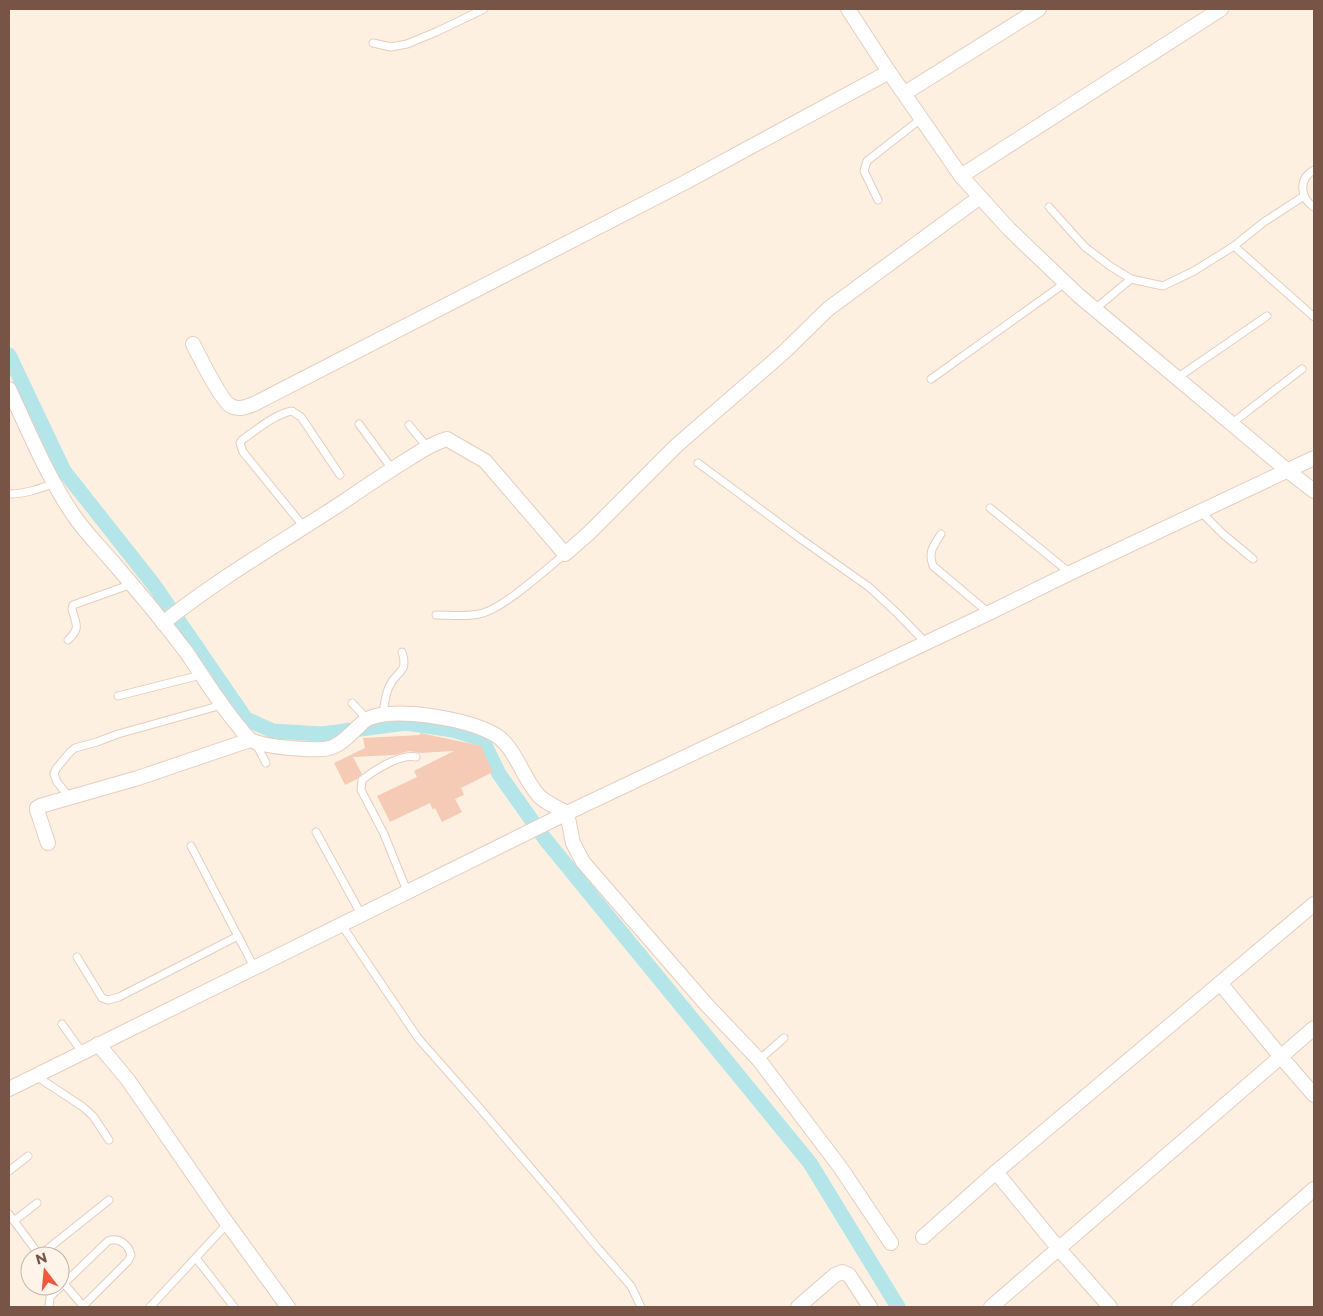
<svg xmlns="http://www.w3.org/2000/svg" width="1323" height="1316" font-family="Montserrat,sans-serif">
  <style>
    .lines { fill: none; stroke-linecap: round; stroke-linejoin: round }
    .canal { stroke: #b4e5e9; stroke-width: 15 }
    .building { fill: #f5cbb6 }
    .lane-casing { stroke: #e5cdbf; stroke-width: 9 }
    .street-casing { stroke: #e5cdbf; stroke-width: 16 }
    .lane { stroke: #fff; stroke-width: 7 }
    .street { stroke: #fff; stroke-width: 14 }
  </style>
  <rect width="100%" height="100%" fill="#fef0e1"/>
  <g class="lines">
    <path class="canal" d="M 9,355 L 64,471 L 154,585 L 246,719 L 273,731 L 322,734 L 406,723 L 453,730 L 482,739 L 499,774 L 545,839 L 810,1163 L 898,1307"/>
  </g>
  <path class="building" d="M 420,733 L 482,746 L 482,749 L 493,772 L 461,788 L 464,795 L 455,799 L 462,812 L 442,822 L 435,808 L 433,810 L 430,803 L 390,822 L 377,796 L 417,777 L 414,771 L 454,751 L 420,753 L 416,752 L 409,751 L 395,755 L 353,757 L 362,774 L 357,779 L 345,785 L 334,763 L 365,748 L 363,738 L 420,735 Z"/>
  <g class="lines">
    <defs>
      <g id="lane">
        <path d="M 373,43 L 391,47 L 407,44 L 436,32 L 484,9"/>
        <path d="M 1314,170 C 1298,179 1300,198 1314,207"/>
        <path d="M 878,200 L 864,171 L 867,161 L 922,118"/>
        <path d="M 1049,207 L 1085,247 L 1110,266 L 1131,279 L 1163,286 L 1194,271 L 1234,246 L 1264,222 L 1304,196"/>
        <path d="M 1234,246 L 1314,317"/>
        <path d="M 1095,309 L 1131,279"/>
        <path d="M 1177,378 L 1267,316"/>
        <path d="M 931,379 L 1065,283"/>
        <path d="M 359,424 L 392,469"/>
        <path d="M 1231,424 L 1302,369"/>
        <path d="M 409,425 L 427,447"/>
        <path d="M 698,463 L 798,537 L 869,587 L 898,614 L 926,643"/>
        <path d="M 9,494 C 25,494 39,489 55,483"/>
        <path d="M 990,508 L 1070,573"/>
        <path d="M 1201,512 L 1223,534 L 1253,559"/>
        <path d="M 304,527 L 243,452 L 240,443 L 242,440 C 256,430 275,414 292,411 L 301,417 L 340,475"/>
        <path d="M 941,534 C 933,547 928,551 933,566 L 989,613"/>
        <path d="M 436,615 C 449,615 465,617 479,614 C 502,610 545,570 565,554"/>
        <path d="M 68,640 C 81,628 76,625 72,609 L 73,605 L 132,584"/>
        <path d="M 118,696 L 201,675"/>
        <path d="M 352,703 L 367,719"/>
        <path d="M 383,715 C 384,706 385,695 389,687 C 396,670 409,674 402,652"/>
        <path d="M 256,744 L 266,763"/>
        <path d="M 70,798 L 57,782 L 54,774 L 56,769 L 70,752 L 75,748 L 97,742 L 118,734 L 222,705"/>
        <path d="M 316,832 L 361,914"/>
        <path d="M 191,846 L 254,967"/>
        <path d="M 407,891 L 384,834 L 361,790 L 362,780 C 373,771 401,753 416,757"/>
        <path d="M 341,924 L 418,1038 L 477,1105 L 559,1201 L 596,1246 L 631,1286 L 641,1307"/>
        <path d="M 77,957 L 102,998 L 108,1000 L 119,997 L 238,936"/>
        <path d="M 62,1024 L 82,1052"/>
        <path d="M 759,1060 L 784,1038"/>
        <path d="M 36,1076 L 83,1107 L 93,1116 L 109,1140"/>
        <path d="M 9,1171 L 28,1156"/>
        <path d="M 9,1214 L 40,1256"/>
        <path d="M 14,1221 L 37,1203"/>
        <path d="M 40,1255 L 109,1200"/>
        <path d="M 196,1258 L 234,1307"/>
        <path d="M 60,1279 L 84,1307"/>
        <path d="M 49,1307 L 50,1297 L 108,1241 C 119,1237 128,1244 131,1255 L 128,1261 L 83,1306"/>
        <path d="M 150,1307 L 227,1224"/>
      </g>
      <g id="street">
        <path d="M 848,9 L 889,72 L 961,176 L 1009,229 L 1078,295 L 1288,471 L 1314,491"/>
        <path d="M 905,93 L 1039,9"/>
        <path d="M 961,176 L 1221,9"/>
        <path d="M 193,344 C 199,356 222,402 231,406 C 239,410 246,407 254,404 L 682,184 L 889,72"/>
        <path d="M 9,389 C 30,434 49,481 77,520 C 87,534 100,547 111,560 C 137,590 163,621 187,653 C 204,678 220,705 240,728 C 243,732 247,738 251,740 C 263,747 307,750 322,749 C 337,749 347,737 358,727 C 361,724 364,721 367,719 C 395,706 465,719 492,733 C 515,744 522,778 539,796 C 546,803 558,808 567,813 L 573,843 L 583,862 L 705,1003 L 759,1060 L 840,1167 L 891,1243"/>
        <path d="M 163,623 C 219,578 282,542 343,502 C 365,487 387,472 410,458 C 422,450 433,443 447,439 L 485,461 L 565,554 L 589,533 L 676,446 L 783,353 L 828,309 L 980,197"/>
        <path d="M 48,843 L 37,810 L 37,808 L 40,806 L 138,778 L 250,740"/>
        <path d="M 1220,983 L 1281,1057 L 1314,1095"/>
        <path d="M 98,1044 L 128,1080 L 222,1216 L 288,1307"/>
        <path d="M 9,1089 L 567,813 L 989,613 L 1070,573 L 1314,458"/>
        <path d="M 996,1172 L 1059,1249 L 1110,1307"/>
        <path d="M 923,1237 L 996,1172 L 1314,904"/>
        <path d="M 798,1307 L 835,1275 L 842,1272 L 849,1275 L 870,1307"/>
        <path d="M 991,1307 L 1314,1028"/>
        <path d="M 1179,1307 L 1314,1189"/>
      </g>
    </defs>
    <use href="#lane" class="lane-casing"/>
    <use href="#street" class="street-casing"/>
    <use href="#lane" class="lane"/>
    <use href="#street" class="street"/>
  </g>
  <rect width="1323" height="1316" fill="none" stroke="#775446" stroke-width="20"/>
  <g transform="translate(45 1271) rotate(344)"><circle r="24" fill="#fff4e9" stroke="#c9b4a8"/>
  <path d="M0-4L9 19L0 12L-9 19Z" fill="#f1573c"/>
  <text y="-8" font-size="14" font-weight="bold" text-anchor="middle" fill="#775446">N</text>
  </g>
</svg>
